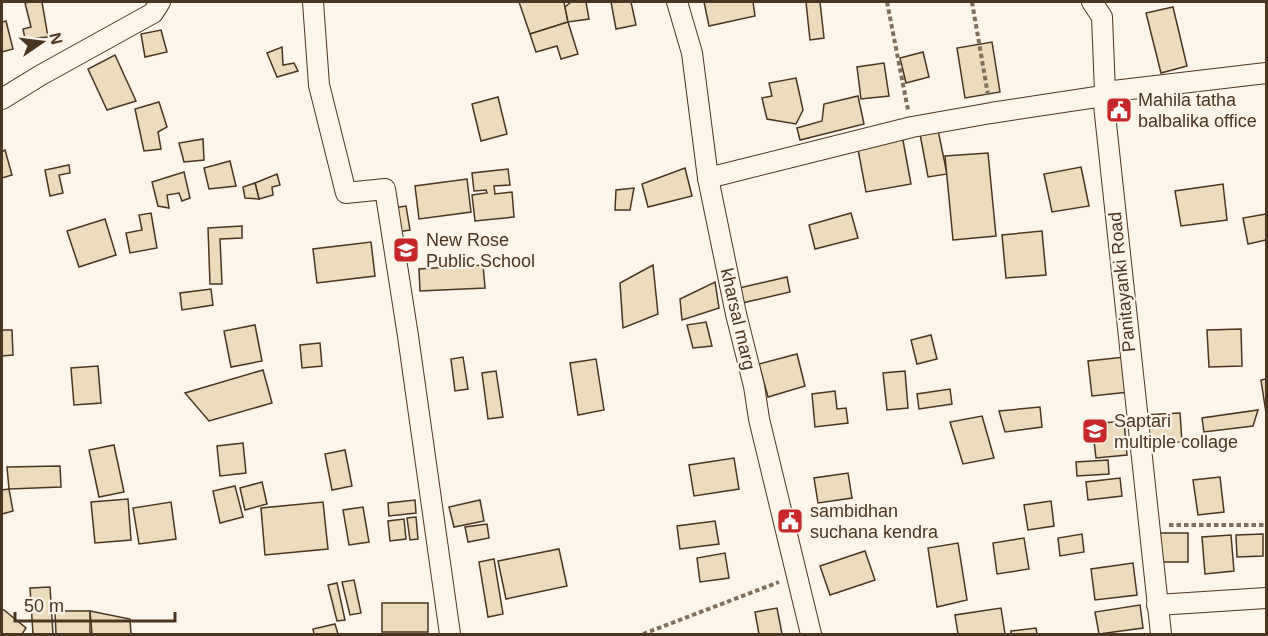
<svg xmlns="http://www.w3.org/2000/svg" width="1268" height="636" font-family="Helvetica,sans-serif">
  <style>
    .building { fill: #ecdcbc; stroke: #4a3520; stroke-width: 1.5 }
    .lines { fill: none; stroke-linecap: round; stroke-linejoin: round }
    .minor-casing { stroke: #4a3520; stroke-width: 22 }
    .path { stroke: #7f6f5c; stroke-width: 4; stroke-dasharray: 4.5 3; stroke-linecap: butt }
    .minor { stroke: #fbf6e9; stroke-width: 20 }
    .labels { text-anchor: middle; stroke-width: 4.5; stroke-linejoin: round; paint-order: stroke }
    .poi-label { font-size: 18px; fill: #4a3520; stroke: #fbf6e9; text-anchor: start }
    .street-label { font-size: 18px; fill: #4a3520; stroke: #fbf6e9 }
  </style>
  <rect width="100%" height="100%" fill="#fbf6e9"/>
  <g class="building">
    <path d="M 30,2 L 42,2 L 48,37 L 25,39 L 23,29 L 31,27 L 25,3 Z"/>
    <path d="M 519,2 L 564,2 L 568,22 L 530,34 Z"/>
    <path d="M 571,2 L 586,2 L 589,19 L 568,22 L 565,7 Z"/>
    <path d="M 611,2 L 631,2 L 636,25 L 616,29 Z"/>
    <path d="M 704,2 L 753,2 L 755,16 L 709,26 Z"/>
    <path d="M 806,2 L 820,2 L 824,38 L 810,40 Z"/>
    <path d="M 1173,7 L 1187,66 L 1161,73 L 1146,13 Z"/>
    <path d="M 6,21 L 13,49 L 2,52 L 2,22 Z"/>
    <path d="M 568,22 L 578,54 L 561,59 L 557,46 L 536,52 L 530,34 Z"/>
    <path d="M 161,30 L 167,52 L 145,57 L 141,34 Z"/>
    <path d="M 992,42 L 1000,92 L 965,98 L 957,48 Z"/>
    <path d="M 282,47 L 283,65 L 294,63 L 298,71 L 277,77 L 267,53 Z"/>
    <path d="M 923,52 L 929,77 L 906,83 L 900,58 Z"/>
    <path d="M 115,55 L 136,101 L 107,110 L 88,69 Z"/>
    <path d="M 884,63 L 889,96 L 861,99 L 857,67 Z"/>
    <path d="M 796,78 L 803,110 L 796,124 L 767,119 L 762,98 L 772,96 L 769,83 Z"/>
    <path d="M 858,96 L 864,124 L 800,140 L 797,128 L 822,121 L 824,104 Z"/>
    <path d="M 498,97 L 507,134 L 481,141 L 472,104 Z"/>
    <path d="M 159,102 L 167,127 L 158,132 L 161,149 L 144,151 L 135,109 Z"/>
    <path d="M 938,130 L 947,174 L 928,177 L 920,134 Z"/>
    <path d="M 902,135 L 911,184 L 866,192 L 857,144 Z"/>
    <path d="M 203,139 L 204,160 L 184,162 L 179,143 Z"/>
    <path d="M 5,150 L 12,175 L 2,178 L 2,152 Z"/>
    <path d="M 988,153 L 996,236 L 953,240 L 945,156 Z"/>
    <path d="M 230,161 L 236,186 L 209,189 L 204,168 Z"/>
    <path d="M 69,165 L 70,173 L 59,175 L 63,193 L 50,196 L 45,170 Z"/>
    <path d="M 1081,167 L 1089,206 L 1052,212 L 1044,174 Z"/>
    <path d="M 685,168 L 692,196 L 648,207 L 642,184 Z"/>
    <path d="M 508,169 L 510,185 L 494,186 L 495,194 L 512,192 L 514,217 L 475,221 L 472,195 L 487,193 L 486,190 L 474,191 L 472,173 Z"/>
    <path d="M 184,172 L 190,198 L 182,201 L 179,193 L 167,195 L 169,208 L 158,206 L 152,182 Z"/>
    <path d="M 277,174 L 280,185 L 272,187 L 273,195 L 259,199 L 255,183 Z"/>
    <path d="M 467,179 L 471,212 L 419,219 L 415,186 Z"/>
    <path d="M 255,183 L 259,199 L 245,198 L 243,187 Z"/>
    <path d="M 1223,184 L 1227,220 L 1181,226 L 1175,191 Z"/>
    <path d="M 634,188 L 630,210 L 615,210 L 616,190 Z"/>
    <path d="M 406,206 L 410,230 L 397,232 L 393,208 Z"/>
    <path d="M 151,213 L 157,248 L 130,253 L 126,233 L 142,230 L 139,215 Z"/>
    <path d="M 851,213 L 858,238 L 815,249 L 809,225 Z"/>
    <path d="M 1266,214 L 1266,240 L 1248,244 L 1243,218 Z"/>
    <path d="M 105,219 L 116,255 L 79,267 L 67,231 Z"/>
    <path d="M 242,226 L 242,238 L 220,239 L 222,284 L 210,284 L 208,228 Z"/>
    <path d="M 1042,231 L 1046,275 L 1006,278 L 1002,235 Z"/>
    <path d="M 371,242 L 375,276 L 317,283 L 313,249 Z"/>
    <path d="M 483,265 L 485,288 L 420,291 L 419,269 Z"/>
    <path d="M 653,265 L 658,314 L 623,328 L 620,283 Z"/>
    <path d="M 787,277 L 790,292 L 742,303 L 739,288 Z"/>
    <path d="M 715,282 L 719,308 L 682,320 L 680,299 Z"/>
    <path d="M 211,289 L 213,305 L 182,310 L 180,293 Z"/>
    <path d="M 706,322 L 712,346 L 693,348 L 687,325 Z"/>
    <path d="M 255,325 L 262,361 L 231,367 L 224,331 Z"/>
    <path d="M 1241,329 L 1242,366 L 1209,367 L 1207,330 Z"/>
    <path d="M 2,330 L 12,330 L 13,355 L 2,356 Z"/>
    <path d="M 931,335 L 937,359 L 917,364 L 911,340 Z"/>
    <path d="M 320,343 L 322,366 L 302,368 L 300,345 Z"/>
    <path d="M 797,354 L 805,386 L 768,397 L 759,364 Z"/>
    <path d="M 463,357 L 468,389 L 455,391 L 451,359 Z"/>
    <path d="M 1125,357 L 1129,392 L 1092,396 L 1088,361 Z"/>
    <path d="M 596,359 L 604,410 L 578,415 L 570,363 Z"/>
    <path d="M 98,366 L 101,403 L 74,405 L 71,368 Z"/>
    <path d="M 263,370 L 272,403 L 209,421 L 185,393 Z"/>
    <path d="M 496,371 L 503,417 L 488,419 L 482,373 Z"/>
    <path d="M 905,371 L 908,408 L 887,410 L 883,373 Z"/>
    <path d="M 1266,379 L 1266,413 L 1261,380 Z"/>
    <path d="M 950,389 L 952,404 L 919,409 L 917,394 Z"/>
    <path d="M 835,391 L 837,409 L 846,408 L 848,423 L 815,427 L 812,394 Z"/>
    <path d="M 1040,407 L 1042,427 L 1005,432 L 999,411 Z"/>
    <path d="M 1258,410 L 1253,426 L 1204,432 L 1202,418 Z"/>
    <path d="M 1180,413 L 1182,442 L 1145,443 L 1143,415 Z"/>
    <path d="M 982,416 L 994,458 L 963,464 L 950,422 Z"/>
    <path d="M 1124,421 L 1127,455 L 1096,458 L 1092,424 Z"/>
    <path d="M 243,443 L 246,473 L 220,476 L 217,446 Z"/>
    <path d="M 114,445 L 124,492 L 99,497 L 89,450 Z"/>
    <path d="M 345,450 L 352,486 L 332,490 L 325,454 Z"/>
    <path d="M 734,458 L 739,489 L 694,496 L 689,465 Z"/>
    <path d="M 1108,460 L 1109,474 L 1077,476 L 1076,462 Z"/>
    <path d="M 60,466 L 61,487 L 9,489 L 7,467 Z"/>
    <path d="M 848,473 L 852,498 L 818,503 L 814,478 Z"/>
    <path d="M 1220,477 L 1224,512 L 1198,515 L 1193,480 Z"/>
    <path d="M 1120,478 L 1122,496 L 1088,500 L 1086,482 Z"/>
    <path d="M 262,482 L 267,504 L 245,510 L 240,488 Z"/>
    <path d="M 235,486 L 243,517 L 220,523 L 213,491 Z"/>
    <path d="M 9,489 L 13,511 L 2,514 L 2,490 Z"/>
    <path d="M 128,499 L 131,540 L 95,543 L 91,502 Z"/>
    <path d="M 415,500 L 416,513 L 389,516 L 388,503 Z"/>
    <path d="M 480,500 L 484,521 L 454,527 L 449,507 Z"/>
    <path d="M 1051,501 L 1054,526 L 1028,530 L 1024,505 Z"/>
    <path d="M 171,502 L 176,539 L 139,544 L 133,508 Z"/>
    <path d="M 323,502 L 328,549 L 265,555 L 261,508 Z"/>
    <path d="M 363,507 L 369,542 L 349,545 L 343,510 Z"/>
    <path d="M 416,517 L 418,539 L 410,540 L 407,518 Z"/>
    <path d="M 404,519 L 406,539 L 390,541 L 388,521 Z"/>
    <path d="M 715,521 L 719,544 L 680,549 L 677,526 Z"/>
    <path d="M 487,524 L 489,538 L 468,542 L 465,527 Z"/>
    <path d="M 1158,533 L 1188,533 L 1188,562 L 1159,562 Z"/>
    <path d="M 1082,534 L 1084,552 L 1060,556 L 1058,538 Z"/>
    <path d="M 1263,534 L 1263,556 L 1237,557 L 1236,535 Z"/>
    <path d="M 1231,535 L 1234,571 L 1205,574 L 1202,537 Z"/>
    <path d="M 1024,538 L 1029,569 L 997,574 L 993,543 Z"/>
    <path d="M 958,543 L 967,600 L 937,607 L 928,548 Z"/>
    <path d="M 559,549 L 567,586 L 506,599 L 498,561 Z"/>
    <path d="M 865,551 L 875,580 L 830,595 L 820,566 Z"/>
    <path d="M 725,553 L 729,578 L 700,582 L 697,558 Z"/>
    <path d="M 494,559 L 503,614 L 488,617 L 479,562 Z"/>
    <path d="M 1133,563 L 1137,595 L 1095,600 L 1091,569 Z"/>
    <path d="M 354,580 L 361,613 L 350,615 L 342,582 Z"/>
    <path d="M 337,583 L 345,620 L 337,621 L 328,585 Z"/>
    <path d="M 50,587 L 53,634 L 33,634 L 30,588 Z"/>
    <rect x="382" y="603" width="46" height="29"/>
    <path d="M 1140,605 L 1143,628 L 1099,634 L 1095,612 Z"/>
    <path d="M 777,608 L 782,634 L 759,634 L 755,612 Z"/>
    <path d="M 1001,608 L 1005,634 L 958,634 L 955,615 Z"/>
    <path d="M 2,610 L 4,610 L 26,628 L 22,634 L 2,634 Z"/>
    <path d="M 55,611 L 90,611 L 90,634 L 56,634 Z"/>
    <path d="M 90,611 L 130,619 L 131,634 L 92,634 Z"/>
    <path d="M 335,624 L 338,634 L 314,634 L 313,629 Z"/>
    <path d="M 1036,628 L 1037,634 L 1011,634 L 1011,631 Z"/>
  </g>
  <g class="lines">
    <defs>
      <g id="minor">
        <path d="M 313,2 L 319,85 L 346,193 L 385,189 L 408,336 L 450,634"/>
        <path d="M 677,2 L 692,53 L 708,178 L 736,314 L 754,386 L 759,419 L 811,634"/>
        <path d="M 1092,2 L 1102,17 L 1105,92"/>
        <path d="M 1103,96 L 1161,634"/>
        <path d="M 2,99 L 41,75 L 153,13 L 160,2"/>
        <path d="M 708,178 L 912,127 L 991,113 L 1103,96 L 1105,92 L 1266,73"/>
        <path d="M 1157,605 L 1266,598"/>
      </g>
    </defs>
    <use href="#minor" class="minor-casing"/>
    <g class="path">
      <path d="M 887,2 L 908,110"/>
      <path d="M 972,2 L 988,95"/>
      <path d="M 1169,525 L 1266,525"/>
      <path d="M 643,634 L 779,582"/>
    </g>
    <use href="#minor" class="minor"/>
  </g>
  <defs>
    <symbol id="civic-square" viewBox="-11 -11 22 22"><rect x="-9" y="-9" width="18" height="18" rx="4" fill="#c62828" stroke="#fbf6e9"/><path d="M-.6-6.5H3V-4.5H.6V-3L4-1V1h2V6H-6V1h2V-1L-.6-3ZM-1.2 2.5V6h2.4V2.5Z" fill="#fff"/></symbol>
    <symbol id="school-square" viewBox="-11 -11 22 22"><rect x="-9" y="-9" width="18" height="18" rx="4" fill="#c62828" stroke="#fbf6e9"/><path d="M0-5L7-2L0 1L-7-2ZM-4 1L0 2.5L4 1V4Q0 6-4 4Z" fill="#fff"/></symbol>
    <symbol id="university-square" viewBox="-11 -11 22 22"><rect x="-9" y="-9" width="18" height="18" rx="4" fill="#c62828" stroke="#fbf6e9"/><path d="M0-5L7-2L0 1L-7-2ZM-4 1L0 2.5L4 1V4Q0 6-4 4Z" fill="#fff"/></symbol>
  </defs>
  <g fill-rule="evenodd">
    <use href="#civic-square" x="1104" y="95" width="30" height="30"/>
    <use href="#school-square" x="391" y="235" width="30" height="30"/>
    <use href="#university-square" x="1080" y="416" width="30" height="30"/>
    <use href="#civic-square" x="775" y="506" width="30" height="30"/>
  </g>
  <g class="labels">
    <g class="poi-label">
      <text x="1138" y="106">Mahila tatha<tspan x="1138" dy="21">balbalika office</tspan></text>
      <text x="426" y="246">New Rose<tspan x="426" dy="21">Public School</tspan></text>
      <text x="1114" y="427">Saptari<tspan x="1114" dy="21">multiple collage</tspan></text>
      <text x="810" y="517">sambidhan<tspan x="810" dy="21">suchana kendra</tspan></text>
    </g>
    <g class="street-label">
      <text transform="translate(1122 282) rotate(-96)" y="6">Panitayanki Road</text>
      <text transform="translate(738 319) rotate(77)" y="6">kharsal marg</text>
    </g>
  </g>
  <rect width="1268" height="636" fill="none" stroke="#4a3520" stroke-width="6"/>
  <g transform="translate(42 42) rotate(76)" stroke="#fbf6e9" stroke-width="4.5" paint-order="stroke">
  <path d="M0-4.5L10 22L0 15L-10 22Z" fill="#4a3520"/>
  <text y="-9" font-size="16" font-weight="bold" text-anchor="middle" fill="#4a3520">N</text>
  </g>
  <path d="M15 612v9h160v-9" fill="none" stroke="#4a3520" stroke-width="3"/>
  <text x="24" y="612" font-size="18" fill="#4a3520" stroke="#fbf6e9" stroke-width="4.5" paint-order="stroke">50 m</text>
</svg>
